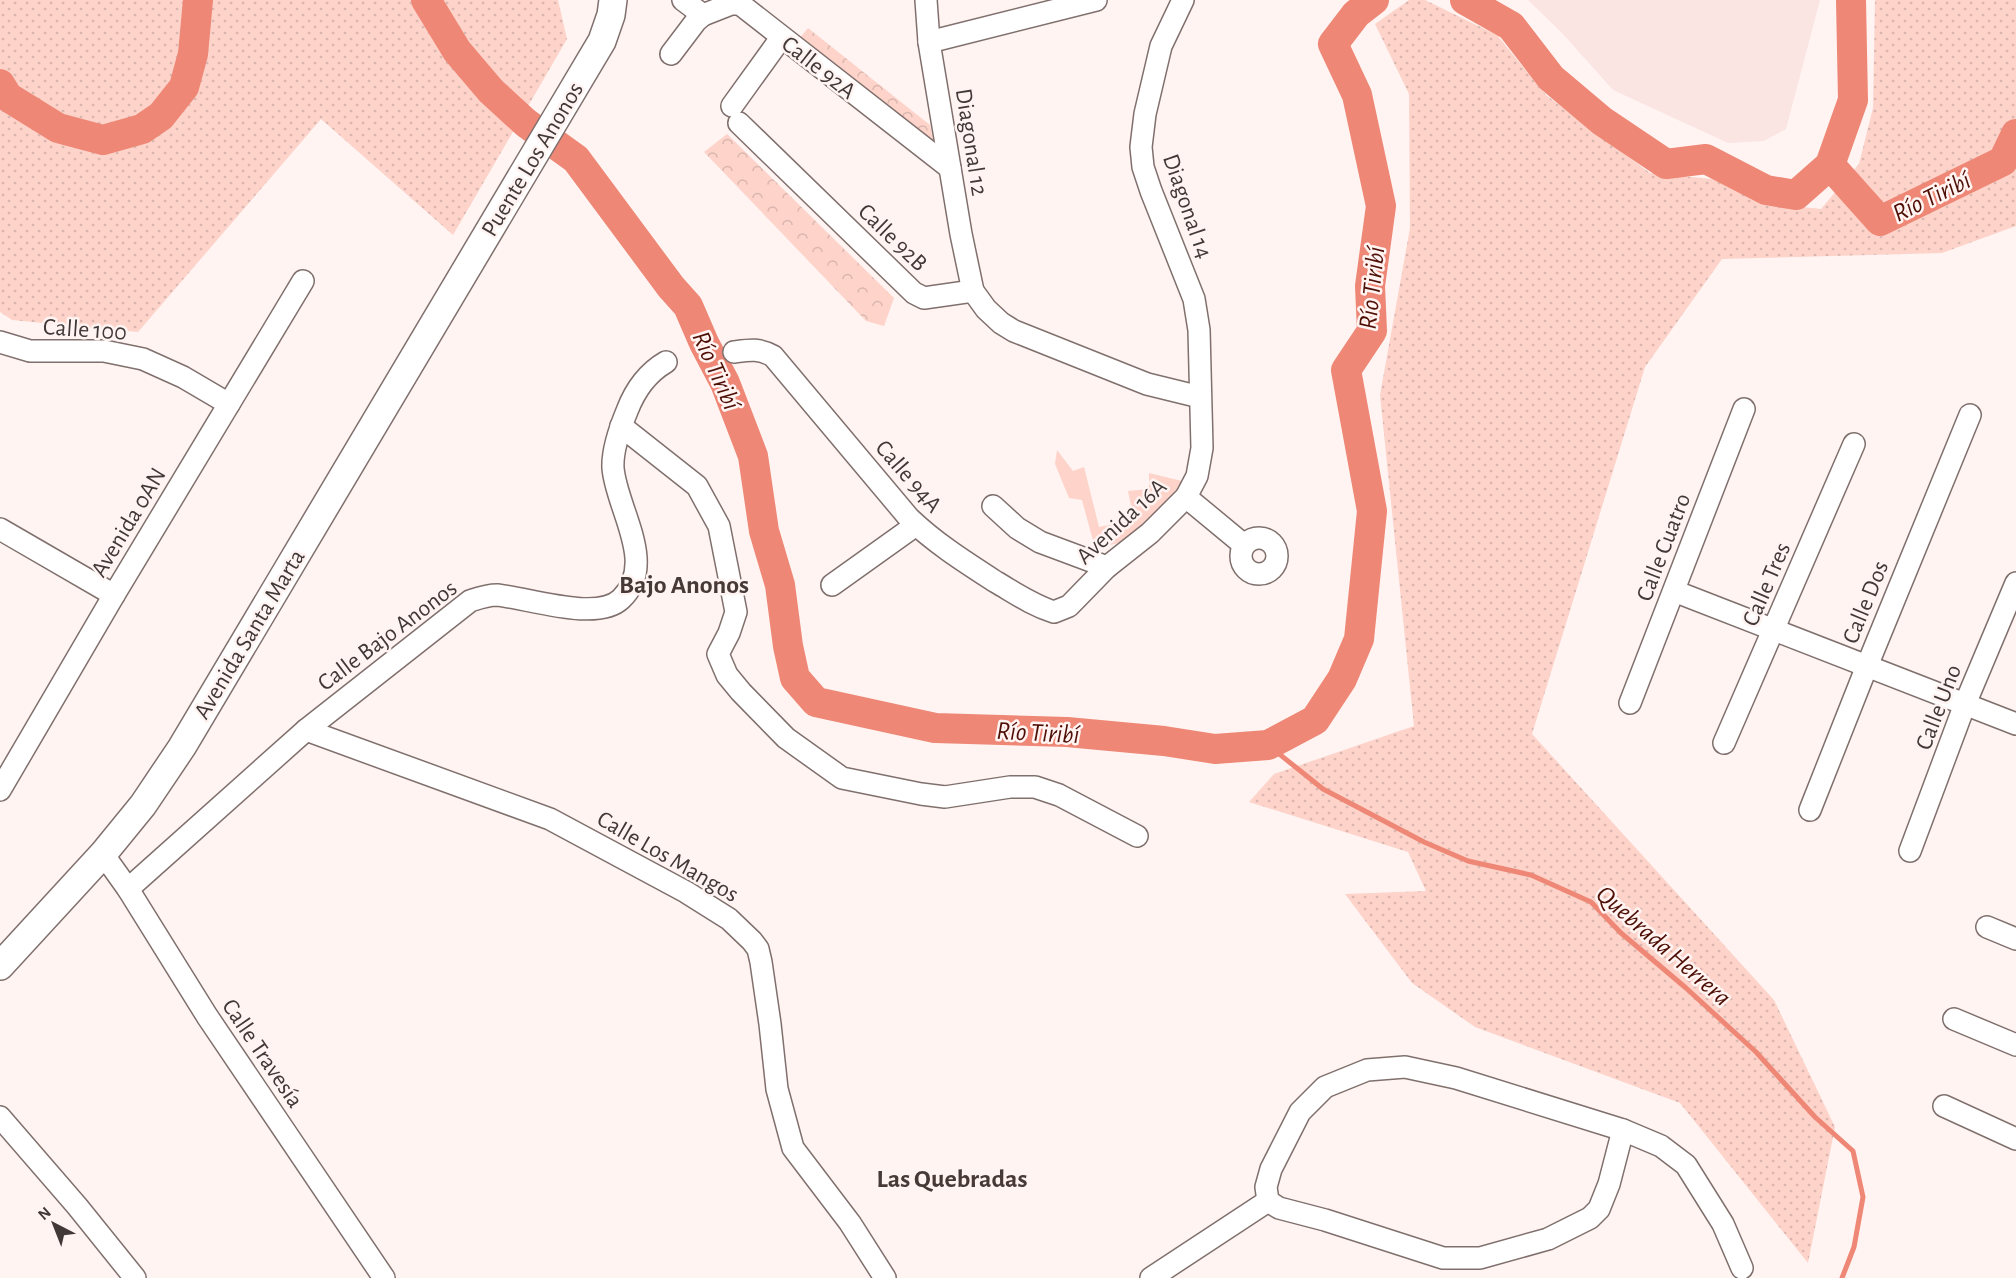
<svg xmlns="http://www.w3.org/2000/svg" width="2016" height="1278" font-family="'Alegreya Sans',sans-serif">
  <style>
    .built { fill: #fae5e2 }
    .grass { fill: url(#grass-dots) }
    .park { fill: url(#park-crowns) }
    .garden { fill: #fdd3ca }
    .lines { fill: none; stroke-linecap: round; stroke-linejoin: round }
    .stream { stroke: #ee8775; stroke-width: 5 }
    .river { stroke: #ee8775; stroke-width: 30 }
    .minor-casing { stroke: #80706d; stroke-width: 24 }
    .major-casing { stroke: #80706d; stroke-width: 30 }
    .minor { stroke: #fff; stroke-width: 21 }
    .major { stroke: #fff; stroke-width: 27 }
    .labels { text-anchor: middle; stroke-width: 5; stroke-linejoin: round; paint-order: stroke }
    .street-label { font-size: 24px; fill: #403938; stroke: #fff4f2 }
    .water-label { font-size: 26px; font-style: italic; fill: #4e0f06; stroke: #fff4f2 }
    .neighbourhood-label { font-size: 26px; font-weight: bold; fill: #473936; stroke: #fff4f2 }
  </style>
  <defs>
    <pattern id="grass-dots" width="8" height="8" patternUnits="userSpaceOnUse" patternTransform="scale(1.5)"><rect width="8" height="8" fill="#fdd3ca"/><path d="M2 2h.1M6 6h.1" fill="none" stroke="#dab6ae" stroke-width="1.8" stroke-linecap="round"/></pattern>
    <pattern id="park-crowns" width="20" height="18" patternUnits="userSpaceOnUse" patternTransform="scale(1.5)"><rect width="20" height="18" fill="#fdd3ca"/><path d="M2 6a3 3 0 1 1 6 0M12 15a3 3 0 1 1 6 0" fill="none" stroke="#dab6ae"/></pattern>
  </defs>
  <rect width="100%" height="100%" fill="#fff4f2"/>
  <path class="built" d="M 1528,0 L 1820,0 L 1786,129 L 1764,141 L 1728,143 L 1613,90 L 1562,33 Z"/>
  <g class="grass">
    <path d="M 0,0 L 558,0 L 567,39 L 453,235 L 321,119 L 138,332 L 12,320 L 0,312 Z"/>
    <path d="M 1409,0 L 1425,0 L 1497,35 L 1546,95 L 1650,173 L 1712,179 L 1772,204 L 1821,209 L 1859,164 L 1873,108 L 1875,0 L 2016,0 L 2016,226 L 1942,253 L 1722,259 L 1645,367 L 1532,734 L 1774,1000 L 1835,1127 L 1808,1263 L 1680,1103 L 1475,1027 L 1412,983 L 1345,894 L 1426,891 L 1408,852 L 1249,802 L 1274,774 L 1414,726 L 1380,395 L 1410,228 L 1409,94 L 1375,24 Z"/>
  </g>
  <g class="park">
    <path d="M 808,28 L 930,125 L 934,145 L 799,39 Z"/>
    <path d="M 727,134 L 894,298 L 884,326 L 866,321 L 704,152 Z"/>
  </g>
  <path class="garden" d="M 1057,450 L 1073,471 L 1084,467 L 1099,527 L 1134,520 L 1128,491 L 1149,489 L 1149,473 L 1182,481 C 1158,515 1140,543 1095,548 L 1082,500 L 1069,498 L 1055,464 Z"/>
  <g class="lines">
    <path class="stream" d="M 1268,745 L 1323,789 L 1424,842 L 1468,861 L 1531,875 L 1591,902 L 1621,933 L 1686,988 L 1756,1052 L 1815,1117 L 1853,1151 L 1863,1197 L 1854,1247 L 1842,1278"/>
    <g class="river">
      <path d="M 426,0 L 457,51 L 491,91 L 526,123 L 576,159 L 671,287 L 688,306 L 704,343 L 725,383 L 753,456 L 764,531 L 780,585 L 788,646 L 795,678 L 816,702 L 935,728 L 1067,732 L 1164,741 L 1215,749 L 1268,745 L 1315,720 L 1342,679 L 1359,639 L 1372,511 L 1346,370 L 1372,331 L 1370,286 L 1381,206 L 1357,95 L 1333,44 L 1356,14 L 1374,0"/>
      <path d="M 1465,0 L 1511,26 L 1551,78 L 1602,121 L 1666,164 L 1706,159 L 1766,190 L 1796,195 L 1830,165 L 1853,100 L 1851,0"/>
      <path d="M 0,84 L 8,97 L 58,128 L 103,140 L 142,129 L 161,116 L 184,87 L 193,54 L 198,0"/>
      <path d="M 1830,165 L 1880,221 L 2003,161 L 2016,134"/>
    </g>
    <defs>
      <g id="minor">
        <path d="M 683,0 L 703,15 L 731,4 L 740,4 L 950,168"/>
        <path d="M 926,0 L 929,42 L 961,234 L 973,291 L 986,309 L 1001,323 L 1014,331 L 1147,384 L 1200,397"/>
        <path d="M 929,42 L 1096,0"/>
        <path d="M 671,54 L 696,21 L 703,15"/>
        <path d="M 732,106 L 781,38"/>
        <path d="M 739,123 L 914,293 L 924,298 L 973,291"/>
        <path d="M 0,342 L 30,351 L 104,351 L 143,359 L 183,377 L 229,404"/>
        <path d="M 734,352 C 749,350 759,348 773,356 L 909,518 C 935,543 965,562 996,582 C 1015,593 1032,605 1054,612 L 1069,606 L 1107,567 L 1150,533 L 1186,497 L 1197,476 L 1202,448 L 1199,330 L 1194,299 L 1151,191 L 1143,167 L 1141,147 L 1145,114 L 1161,46 L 1183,0"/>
        <path d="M 621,426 L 697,486 L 719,526 L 736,612 L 729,633 L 718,654 L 727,675 L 741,692 L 786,738 L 842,778 L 921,794 L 945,797 L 1010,787 L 1035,787 L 1059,795 L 1137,836"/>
        <path d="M 1186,497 L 1244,545"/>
        <path d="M 993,506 L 1017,528 L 1040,542 L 1107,567"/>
        <path d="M 0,529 L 114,595"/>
        <circle cx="1259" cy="556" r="18"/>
        <path d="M 832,585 L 916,525"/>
        <path d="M 1674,591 L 2016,724"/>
        <path d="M 1630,703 L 1744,409"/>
        <path d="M 306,730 L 550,819 L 686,892 L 729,919 L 752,941 L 758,949 L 761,962 L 770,1024 L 777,1089 L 793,1148 L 850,1223 L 885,1278"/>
        <path d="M 1724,743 L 1854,444"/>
        <path d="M 0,790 L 114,595 L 303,281"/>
        <path d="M 1810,810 L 1867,666 L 1970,415"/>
        <path d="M 1910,851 L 1965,704 L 2016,583"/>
        <path d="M 103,854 L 128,889 L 207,1016 L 384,1278"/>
        <path d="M 128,889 L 306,730 L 470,601 C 479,598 487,595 497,595 C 528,598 597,622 621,599 C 658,564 616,508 613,468 C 612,450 620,428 627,411 C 635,390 647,373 666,362"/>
        <path d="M 1987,927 L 2016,939"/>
        <path d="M 1954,1019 L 2016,1045"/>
        <path d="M 1944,1106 L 2016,1139"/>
        <path d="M 0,1117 L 77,1206 L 135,1278"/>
        <path d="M 1268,1201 L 1266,1187 L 1271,1169 L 1300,1112 L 1325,1087 L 1367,1070 L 1405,1067 L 1456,1078 L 1623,1130 L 1661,1146 L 1686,1165 L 1723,1224 L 1742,1268"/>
        <path d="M 1268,1201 L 1279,1208 L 1325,1220 L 1443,1258 L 1480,1258 L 1548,1239 L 1590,1218 L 1599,1209 L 1609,1184 L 1623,1130"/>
        <path d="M 1151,1278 L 1268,1201"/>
      </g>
      <path id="major" d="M 0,966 L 103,854 L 143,805 L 182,747 L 602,41 L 611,15 L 613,0"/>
    </defs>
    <use href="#minor" class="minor-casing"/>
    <use href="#major" class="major-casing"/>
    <use href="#minor" class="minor"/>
    <use href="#major" class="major"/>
  </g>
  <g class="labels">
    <g class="street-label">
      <text transform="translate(819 67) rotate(38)" y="8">Calle 92A</text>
      <text transform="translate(972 142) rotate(81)" y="8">Diagonal 12</text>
      <text transform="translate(532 159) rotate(-59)" y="8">Puente Los Anonos</text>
      <text transform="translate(1188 206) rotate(71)" y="8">Diagonal 14</text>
      <text transform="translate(893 237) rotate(44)" y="8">Calle 92B</text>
      <text transform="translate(85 329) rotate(4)" y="8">Calle 100</text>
      <text transform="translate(909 476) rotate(49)" y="8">Calle 94A</text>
      <text transform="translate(1121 521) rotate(-43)" y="8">Avenida 16A</text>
      <text transform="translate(128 522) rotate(-59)" y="8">Avenida 0AN</text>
      <text transform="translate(1663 547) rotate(-69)" y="8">Calle Cuatro</text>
      <text transform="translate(1766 584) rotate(-67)" y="8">Calle Tres</text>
      <text transform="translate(1865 602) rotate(-68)" y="8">Calle Dos</text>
      <text transform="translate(249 634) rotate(-59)" y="8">Avenida Santa Marta</text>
      <text transform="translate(387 635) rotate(-37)" y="8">Calle Bajo Anonos</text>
      <text transform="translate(1938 707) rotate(-69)" y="8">Calle Uno</text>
      <text transform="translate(668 856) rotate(30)" y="8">Calle Los Mangos</text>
      <text transform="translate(263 1053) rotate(56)" y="8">Calle Travesía</text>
    </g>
    <g class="water-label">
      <text transform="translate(1931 196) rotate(-26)" y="9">Río Tiribí</text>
      <text transform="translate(1371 288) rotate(-84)" y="9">Río Tiribí</text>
      <text transform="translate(717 370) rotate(66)" y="9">Río Tiribí</text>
      <text transform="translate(1038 732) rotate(3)" y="9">Río Tiribí</text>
      <text transform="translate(1664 945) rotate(41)" y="9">Quebrada Herrera</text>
    </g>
    <g class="neighbourhood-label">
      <text x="684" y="593">Bajo Anonos</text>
      <text x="952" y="1187">Las Quebradas</text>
    </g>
  </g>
  <g transform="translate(54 1224) rotate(318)" stroke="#fff4f2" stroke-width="4.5" paint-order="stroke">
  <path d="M0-4.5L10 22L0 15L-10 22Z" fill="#403938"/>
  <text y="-9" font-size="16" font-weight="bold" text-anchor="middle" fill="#403938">N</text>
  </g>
</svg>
